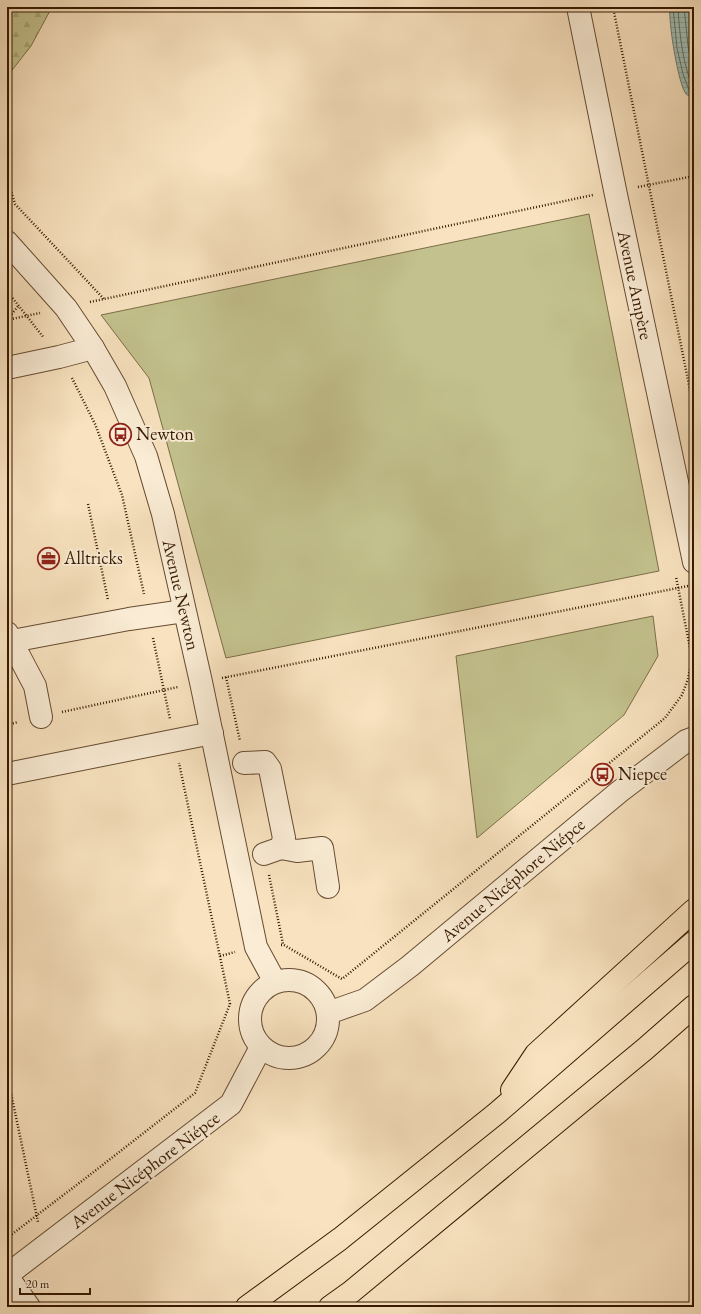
<svg xmlns="http://www.w3.org/2000/svg" width="701" height="1314" font-family="'EB Garamond',serif">
  <style>
    .grass { fill: #c3c28e; stroke: #7c6e47 }
    .forest { fill: url(#forest-firs); stroke: #7c6e47 }
    .water { fill: url(#water-rules); stroke: #747b6d }
    .lines { fill: none; stroke-linecap: round; stroke-linejoin: round }
    .shore { stroke: #6a6b5b; stroke-width: 1 }
    .minor-casing { stroke: #664b30; stroke-width: 24 }
    .highway-casing { stroke: #361900; stroke-width: 24 }
    .path { stroke: #361900; stroke-width: 2.5; stroke-dasharray: 1 2; stroke-linecap: butt }
    .minor { stroke: #faecd5; stroke-width: 22 }
    .highway { stroke: #f8e2bf; stroke-width: 22 }
    .labels { text-anchor: middle; stroke-width: 4; stroke-linejoin: round; paint-order: stroke }
    .street-label { font-size: 18px; fill: #361900; stroke: #faecd5 }
    .poi-label { font-size: 18px; fill: #361900; stroke: #faecd5; text-anchor: start }
  </style>
  <defs>
    <pattern id="forest-firs" width="22" height="20" patternUnits="userSpaceOnUse"><rect width="22" height="20" fill="#c3c28e"/><path d="M5 1l3.5 6h-7zM16 11l3.5 6h-7z" fill="#a8a679"/></pattern>
    <pattern id="water-rules" width="6" height="5" patternUnits="userSpaceOnUse"><rect width="6" height="5" fill="#9ebdb6"/><path d="M0 2.5h6" fill="none" stroke="#89a29b"/></pattern>
  </defs>
  <rect width="100%" height="100%" fill="#f8e2bf"/>
  <filter id="stains"><feTurbulence type="fractalNoise" baseFrequency=".005" numOctaves="4"/><feColorMatrix values="0 0 0 0 .2 0 0 0 0 .09 0 0 0 0 .02 0 0 0 .5 -.17"/></filter>
  <radialGradient id="worn" r=".72"><stop offset=".6" stop-color="#630" stop-opacity="0"/><stop offset="1" stop-color="#630" stop-opacity=".3"/></radialGradient>
  <g class="grass">
    <path d="M 589,214 L 659,571 L 226,658 L 149,378 L 101,315 Z"/>
    <path d="M 653,616 L 658,656 L 624,715 L 477,838 L 456,656 Z"/>
  </g>
  <path class="forest" d="M 7,7 L 52,7 L 31,46 L 9,74 L 7,74 Z"/>
  <path class="water" d="M 670,7 L 694,7 L 694,99 C 692,97 688,96 686,94 C 678,84 668,20 670,7 Z"/>
  <g class="lines">
    <g class="shore">
      <path d="M 673,7 L 677,48 L 683,74 L 689,90 L 694,94"/>
      <path d="M 678,7 C 679,29 683,70 694,88"/>
      <path d="M 684,7 L 688,46 L 694,72"/>
    </g>
    <defs>
      <g id="minor">
        <path d="M 578,7 L 615,190 L 694,562"/>
        <path d="M 7,242 L 66,308 L 93,348 L 115,386 L 146,456 L 163,514 L 201,682 L 256,947 L 275,982"/>
        <path d="M 7,368 L 59,357 L 93,348"/>
        <path d="M 7,633 L 35,686 L 41,717"/>
        <path d="M 12,641 L 129,619 L 184,611"/>
        <path d="M 244,763 L 265,762 L 270,769 L 284,838 L 281,848 L 264,854"/>
        <path d="M 7,774 L 212,733"/>
        <path d="M 281,848 L 297,851 L 322,848 L 328,887"/>
        <circle cx="289" cy="1019" r="39"/>
        <path d="M 328,1013 L 365,1000 L 410,966 L 619,792 L 686,741 L 694,738"/>
        <path d="M 7,1275 L 231,1104 L 261,1047"/>
        <path d="M 7,1276 L 29,1307"/>
      </g>
      <g id="highway">
        <path d="M 512,1090 L 536,1054 L 694,910"/>
        <path d="M 247,1307 L 340,1239 L 497,1113 L 694,942"/>
        <path d="M 330,1307 L 351,1292 L 645,1049 L 694,1006"/>
      </g>
    </defs>
    <use href="#minor" class="minor-casing"/>
    <use href="#highway" class="highway-casing"/>
    <g class="path">
      <path d="M 613,7 L 694,410"/>
      <path d="M 7,178 L 15,204 L 104,299"/>
      <path d="M 638,187 L 694,176"/>
      <path d="M 7,291 L 44,338"/>
      <path d="M 90,302 L 593,195"/>
      <path d="M 8,319 L 19,305"/>
      <path d="M 7,320 L 40,313"/>
      <path d="M 72,378 L 95,424 L 122,495 L 144,594"/>
      <path d="M 88,504 L 108,600"/>
      <path d="M 153,638 L 170,719"/>
      <path d="M 226,677 L 240,741"/>
      <path d="M 222,678 L 693,585"/>
      <path d="M 62,712 L 178,687"/>
      <path d="M 7,725 L 18,722"/>
      <path d="M 269,875 L 283,944"/>
      <path d="M 281,945 L 284,945 L 342,979 L 665,718 L 682,695 L 688,679 L 692,658 L 676,577"/>
      <path d="M 220,956 L 235,952"/>
      <path d="M 7,1074 L 38,1222"/>
      <path d="M 7,1238 L 91,1174 L 195,1093 L 230,1004 L 179,763"/>
    </g>
    <use href="#minor" class="minor"/>
    <use href="#highway" class="highway"/>
  </g>
  <defs>
    <symbol id="bus-ring" viewBox="-11 -11 22 22"><circle r="9.5" fill="#faecd5" stroke="#8f2418" stroke-width="1.5"/><path d="M-5-6H5V4H4V6H2V4H-2V6H-4V4H-5ZM-3.5-4V0h7V-4ZM-3.5 1.2v1.5H-2V1.2ZM2 1.2v1.5H3.5V1.2Z" fill="#8f2418"/></symbol>
    <symbol id="office-ring" viewBox="-11 -11 22 22"><circle r="9.5" fill="#faecd5" stroke="#8f2418" stroke-width="1.5"/><path d="M-6-3h4V-5.5h4V-3h4V5H-6ZM-1-4.5V-3h2v-1.5ZM-6 0V1H6V0Z" fill="#8f2418"/></symbol>
  </defs>
  <g fill-rule="evenodd">
    <use href="#bus-ring" x="108" y="422" width="25" height="25"/>
    <use href="#office-ring" x="36" y="546" width="25" height="25"/>
    <use href="#bus-ring" x="590" y="762" width="25" height="25"/>
  </g>
  <g class="labels">
    <g class="street-label">
      <text transform="translate(635 285) rotate(78)" y="6">Avenue Ampère</text>
      <text transform="translate(181 595) rotate(77)" y="6">Avenue Newton</text>
      <text transform="translate(513 880) rotate(-40)" y="6">Avenue Nicéphore Niépce</text>
      <text transform="translate(145 1170) rotate(-37)" y="6">Avenue Nicéphore Niépce</text>
    </g>
    <g class="poi-label">
      <text x="136" y="440">Newton</text>
      <text x="64" y="564">Alltricks</text>
      <text x="618" y="780">Niepce</text>
    </g>
  </g>
  <rect width="701" height="1314" fill="none" stroke="#f8e2bf" stroke-width="24"/>
  <rect x="8" y="8" width="685" height="1298" fill="none" stroke="#361900" stroke-width="2"/>
  <rect x="12" y="12" width="677" height="1290" fill="none" stroke="#361900"/>
  <path d="M20 1288v6h70v-6" fill="none" stroke="#361900" stroke-width="2"/>
  <text x="26" y="1288" font-size="12" fill="#361900" stroke="#faecd5" stroke-width="3" paint-order="stroke">20 m</text>
  <rect width="100%" height="100%" filter="url(#stains)"/>
  <rect width="100%" height="100%" fill="url(#worn)"/>
</svg>
